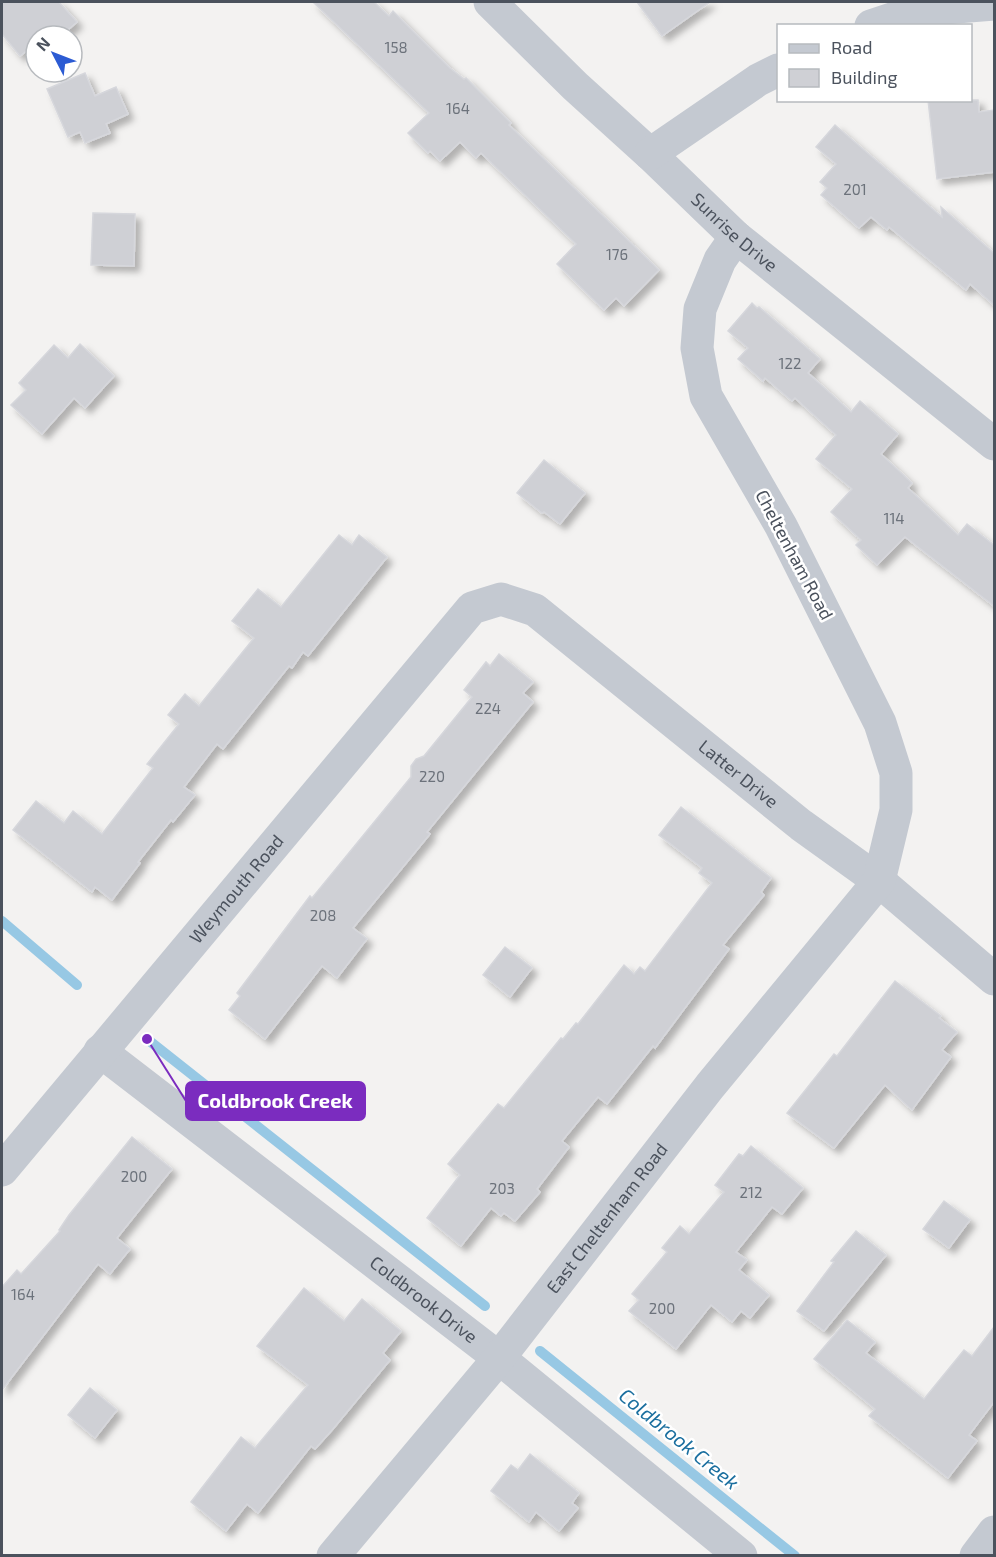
<svg xmlns="http://www.w3.org/2000/svg" width="996" height="1557" font-family="'Exo 2',sans-serif">
  <style>
    .lines { fill: none; stroke-linecap: round; stroke-linejoin: round }
    .stream { stroke: #97c8e4; stroke-width: 10 }
    .building { fill: #cfd0d5; stroke: #d6d7dc; stroke-width: 1.5; filter: url(#shadow) }
    .minor { stroke: #c4c9d1; stroke-width: 33 }
    .labels { text-anchor: middle; stroke-width: 5; stroke-linejoin: round; paint-order: stroke }
    .number-label { font-size: 15px; fill: #6c727b }
    .street-label { font-size: 18px; fill: #4b525d; stroke: #fff }
    .water-label { font-size: 20px; font-style: italic; fill: #1b6f9f; stroke: #fff }
    .leader { fill: none; stroke: #7b2cbf; stroke-width: 2 }
    .callout-dot { fill: #7b2cbf; stroke: #fff; stroke-width: 2 }
    .callout { fill: #7b2cbf; stroke: #7b2cbf; stroke-width: 2 }
    .callout-label { font-size: 20px; text-anchor: middle; font-weight: bold; fill: #fff }
  </style>
  <defs>
    <filter id="shadow"><feDropShadow dx="5.5" dy="5.5" stdDeviation="3" flood-color="#0004"/></filter>
  </defs>
  <rect width="100%" height="100%" fill="#f3f2f1"/>
  <g class="lines">
    <g class="stream">
      <path d="M 2,921 L 77,985"/>
      <path d="M 147,1039 L 485,1306"/>
      <path d="M 540,1351 L 795,1556"/>
    </g>
  </g>
  <g class="building">
    <path d="M 2,2 L 59,2 L 77,22 L 61,36 L 36,36 L 36,58 L 34,60 L 29,49 L 20,56 L 2,34 Z"/>
    <path d="M 313,2 L 374,2 L 389,16 L 393,11 L 450,68 L 464,79 L 466,78 L 511,123 L 509,125 L 659,270 L 624,306 L 616,298 L 604,310 L 557,264 L 576,244 L 481,153 L 476,158 L 460,142 L 440,161 L 430,151 L 428,153 L 408,133 L 429,113 Z"/>
    <path d="M 637,2 L 710,2 L 662,36 Z"/>
    <path d="M 85,73 L 95,96 L 116,87 L 128,114 L 106,124 L 110,133 L 85,143 L 80,132 L 68,137 L 47,89 Z"/>
    <path d="M 928,100 L 978,100 L 979,112 L 994,110 L 994,172 L 937,179 Z"/>
    <path d="M 835,125 L 942,217 L 941,207 L 994,253 L 994,305 L 970,284 L 966,290 L 889,227 L 887,230 L 871,217 L 859,228 L 821,195 L 827,188 L 820,182 L 836,164 L 816,147 Z"/>
    <path d="M 93,213 L 135,214 L 134,266 L 91,265 Z"/>
    <path d="M 752,303 L 757,308 L 759,307 L 820,359 L 808,373 L 851,412 L 860,401 L 898,434 L 881,454 L 912,483 L 908,488 L 958,535 L 967,524 L 994,545 L 994,606 L 905,537 L 877,565 L 856,545 L 861,540 L 831,512 L 852,489 L 816,459 L 836,435 L 795,398 L 792,401 L 765,378 L 763,381 L 738,359 L 748,348 L 728,331 Z"/>
    <path d="M 80,344 L 114,376 L 85,408 L 74,398 L 42,434 L 11,405 L 26,390 L 19,383 L 54,345 L 68,358 Z"/>
    <path d="M 544,460 L 585,493 L 560,524 L 544,512 L 542,513 L 517,493 Z"/>
    <path d="M 339,535 L 352,545 L 359,535 L 387,557 L 308,656 L 303,652 L 292,668 L 289,666 L 223,749 L 217,744 L 184,787 L 195,795 L 173,822 L 171,820 L 138,862 L 140,863 L 112,900 L 95,887 L 92,892 L 13,830 L 36,801 L 64,823 L 73,811 L 102,834 L 153,768 L 147,764 L 179,724 L 168,715 L 185,694 L 199,706 L 254,638 L 232,621 L 258,589 L 281,607 Z"/>
    <path d="M 499,654 L 533,682 L 523,693 L 533,702 L 427,832 L 430,834 L 353,928 L 367,939 L 337,978 L 322,966 L 265,1039 L 229,1010 L 240,996 L 237,993 L 310,896 L 312,898 L 411,777 L 411,766 L 416,759 L 424,756 L 472,697 L 464,690 L 486,662 L 490,666 Z"/>
    <path d="M 681,807 L 771,878 L 761,892 L 764,895 L 723,945 L 729,949 L 655,1048 L 653,1046 L 607,1104 L 598,1097 L 562,1141 L 569,1147 L 537,1189 L 540,1192 L 515,1221 L 504,1213 L 501,1216 L 491,1208 L 461,1246 L 427,1218 L 460,1175 L 448,1164 L 498,1104 L 504,1108 L 561,1038 L 563,1039 L 576,1023 L 578,1024 L 624,965 L 634,974 L 640,967 L 645,971 L 712,883 L 699,873 L 702,868 L 659,835 Z"/>
    <path d="M 505,947 L 532,968 L 510,997 L 483,975 Z"/>
    <path d="M 895,981 L 941,1016 L 939,1018 L 957,1032 L 942,1050 L 951,1057 L 912,1110 L 885,1085 L 834,1148 L 787,1113 L 834,1054 L 837,1056 Z"/>
    <path d="M 132,1137 L 172,1169 L 117,1238 L 130,1249 L 110,1274 L 98,1264 L 2,1390 L 2,1287 L 17,1270 L 21,1274 L 60,1231 L 59,1230 L 69,1215 Z"/>
    <path d="M 751,1146 L 803,1188 L 782,1214 L 772,1207 L 736,1252 L 747,1260 L 739,1270 L 769,1295 L 750,1318 L 741,1311 L 732,1322 L 711,1305 L 676,1349 L 629,1311 L 639,1300 L 632,1294 L 667,1252 L 662,1248 L 680,1226 L 689,1234 L 724,1192 L 715,1185 L 739,1154 L 743,1156 Z"/>
    <path d="M 944,1201 L 970,1220 L 949,1248 L 923,1229 Z"/>
    <path d="M 856,1231 L 886,1255 L 824,1331 L 797,1311 L 834,1262 L 831,1261 Z"/>
    <path d="M 304,1288 L 344,1321 L 362,1299 L 401,1331 L 383,1353 L 390,1360 L 333,1429 L 315,1449 L 311,1446 L 258,1513 L 247,1504 L 226,1531 L 191,1502 L 241,1437 L 255,1448 L 308,1385 L 257,1346 Z"/>
    <path d="M 847,1320 L 875,1342 L 866,1353 L 924,1399 L 964,1350 L 972,1356 L 994,1327 L 994,1402 L 969,1435 L 977,1441 L 948,1478 L 869,1416 L 875,1409 L 814,1359 Z"/>
    <path d="M 90,1388 L 117,1410 L 95,1438 L 68,1415 Z"/>
    <path d="M 530,1454 L 579,1493 L 572,1503 L 578,1508 L 559,1531 L 536,1512 L 529,1522 L 491,1491 L 511,1465 L 518,1470 Z"/>
  </g>
  <g class="lines">
    <g class="minor">
      <path id="s1" d="M 490,2 L 575,86 L 650,154 L 736,237 L 994,444"/>
      <path d="M 871,26 L 919,10 L 994,4"/>
      <path d="M 650,154 L 758,80 L 778,70"/>
      <path id="s2" d="M 100,1051 L 499,1358 L 741,1556"/>
      <path id="s3" d="M 2,1170 L 472,608 L 501,599 L 535,610 L 801,825 L 879,881 L 994,979"/>
      <path id="s4" d="M 333,1556 L 499,1358 L 710,1086 L 879,881 L 896,810 L 896,773 L 880,723 L 781,526 L 706,396 L 697,348 L 700,309 L 720,260 L 736,237"/>
      <path d="M 976,1556 L 994,1532"/>
    </g>
  </g>
  <g class="labels">
    <g class="number-label">
      <text x="396" y="53">158</text>
      <text x="458" y="114">164</text>
      <text x="855" y="195">201</text>
      <text x="617" y="260">176</text>
      <text x="790" y="369">122</text>
      <text x="894" y="524">114</text>
      <text x="488" y="714">224</text>
      <text x="432" y="782">220</text>
      <text x="323" y="921">208</text>
      <text x="134" y="1182">200</text>
      <text x="502" y="1194">203</text>
      <text x="751" y="1198">212</text>
      <text x="23" y="1300">164</text>
      <text x="662" y="1314">200</text>
    </g>
    <g class="street-label">
      <text dy="6" stroke="none"><textPath href="#s1" startOffset="336">Sunrise Drive</textPath></text>
      <text transform="translate(794 555) rotate(62)" y="6">Cheltenham Road</text>
      <text dy="6" stroke="none"><textPath href="#s3" startOffset="1060">Latter Drive</textPath></text>
      <text dy="6" stroke="none"><textPath href="#s3" startOffset="366">Weymouth Road</textPath></text>
      <text dy="6" stroke="none"><textPath href="#s4" startOffset="435">East Cheltenham Road</textPath></text>
      <text dy="6" stroke="none"><textPath href="#s2" startOffset="408">Coldbrook Drive</textPath></text>
    </g>
    <g class="water-label">
      <text transform="translate(679 1439) rotate(39)" y="7">Coldbrook Creek</text>
    </g>
  </g>
  <path class="leader" d="M147 1039L186 1101"/>
  <circle class="callout-dot" cx="147" cy="1039" r="6"/>
  <rect class="callout" x="186" y="1082" width="179" height="38" rx="6"/>
  <g class="callout-label">
    <text x="275" y="1108">Coldbrook Creek</text>
  </g>
  <rect width="996" height="1557" fill="none" stroke="#4b525d" stroke-width="6"/>
  <rect x="777" y="24" width="195" height="78" fill="#ffffff" stroke="#b7babe" stroke-width="1.5"/>
  <rect x="789" y="44" width="30" height="9" fill="#c4c9d1" stroke="#b7babe" stroke-width="1.5"/>
  <text x="831" y="54" font-size="18" fill="#4b525d">Road</text>
  <rect x="789" y="69" width="30" height="18" fill="#cfd0d5" stroke="#b7babe" stroke-width="1.5"/>
  <text x="831" y="84" font-size="18" fill="#4b525d">Building</text>
  <g transform="translate(54 54) rotate(312)"><circle r="28" fill="#ffffff" stroke="#b7babe" stroke-width="1.5"/>
  <path d="M0-4.5L10 22L0 15L-10 22Z" fill="#2c5bd3"/>
  <text y="-9" font-size="16" font-weight="bold" text-anchor="middle" fill="#4b525d">N</text>
  </g>
</svg>
